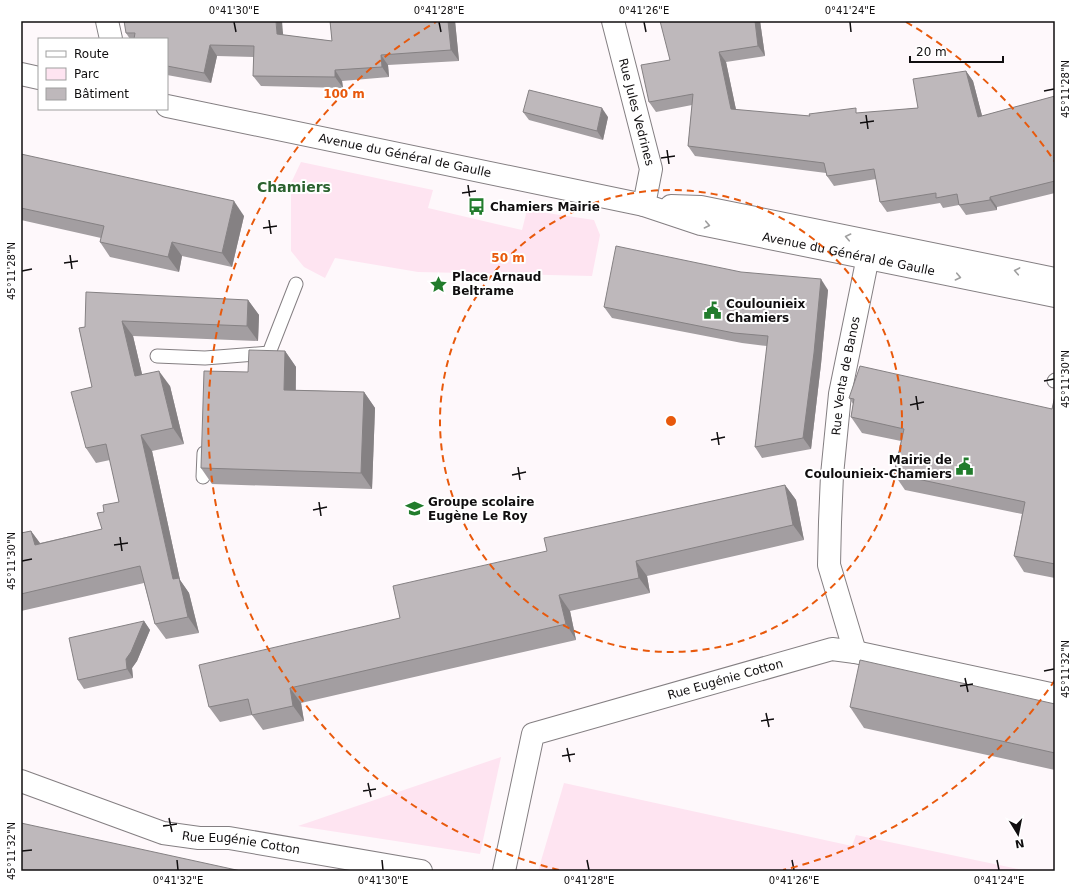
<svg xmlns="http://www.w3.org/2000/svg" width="1076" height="892" font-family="'DejaVu Sans',sans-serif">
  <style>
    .green { fill: #fee4f1 }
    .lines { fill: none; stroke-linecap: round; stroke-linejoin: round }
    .service-casing { stroke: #847f82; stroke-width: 15 }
    .minor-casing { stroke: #847f82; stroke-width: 24 }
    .secondary-casing { stroke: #847f82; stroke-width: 24 }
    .service { stroke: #fff; stroke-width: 13 }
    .minor { stroke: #fff; stroke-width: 22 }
    .secondary { stroke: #fff; stroke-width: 22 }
    .wall { fill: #a39ea1 }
    .shaded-wall { fill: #858183 }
    .building { fill: #beb8bb; stroke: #858183 }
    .oneway { stroke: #9f9f9f }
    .ticks { fill: none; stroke: #100e0f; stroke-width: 1.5 }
    .ring { fill: none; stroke: #e8590c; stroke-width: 2; stroke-dasharray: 7 5 }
    .labels { text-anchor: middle; stroke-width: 4; stroke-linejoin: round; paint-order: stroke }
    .street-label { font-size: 12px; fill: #100e0f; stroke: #fff }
    .poi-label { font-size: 12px; font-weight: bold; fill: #100e0f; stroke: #fff; text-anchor: start }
    .quarter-label { font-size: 14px; font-weight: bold; fill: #2b622f; stroke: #fff }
    .centre { fill: #e8590c; stroke: #fff; stroke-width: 2 }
    .ring-label { font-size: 12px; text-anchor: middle; font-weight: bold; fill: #e8590c; stroke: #fff; stroke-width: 4; stroke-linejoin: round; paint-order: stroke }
    .neatline { fill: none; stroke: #100e0f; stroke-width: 1.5 }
    .ticks-label { font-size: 10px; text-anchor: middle; fill: #100e0f }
  </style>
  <rect width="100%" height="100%" fill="#fef8fb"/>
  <g class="green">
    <path d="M 301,162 L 433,190 L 428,208 L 522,230 L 527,210 L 594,220 L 600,235 L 592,276 L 418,272 L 335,258 L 325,278 L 304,267 L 291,251 L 291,183 Z"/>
    <path d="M 501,757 L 480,854 L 298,826 Z"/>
    <path d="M 564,783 L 852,846 L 856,835 L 1028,871 L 538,871 Z"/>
  </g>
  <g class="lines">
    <defs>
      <g id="service">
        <path d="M 157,356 L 205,358 L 269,353 L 296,284"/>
        <path d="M 1054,381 L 1055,380"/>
        <path d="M 203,477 L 204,453"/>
      </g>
      <g id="minor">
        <path d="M 107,21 L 111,39"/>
        <path id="s1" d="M 613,21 L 651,169 L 644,205"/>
        <path id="s2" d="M 855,652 L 829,565 L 830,522 L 832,475 L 840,394 L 871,242"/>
        <path id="s3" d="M 21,781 L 163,833 L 199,838 L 229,838 L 421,871"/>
        <path id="s4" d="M 504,871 L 533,734 L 832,649 L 855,652 L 1055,695"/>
      </g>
      <g id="secondary">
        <path d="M 21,74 L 39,78"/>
        <path id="s5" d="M 167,106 L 644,205 L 701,224 L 1055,296"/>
        <path d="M 671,206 L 701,207 L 1055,279"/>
      </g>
    </defs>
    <use href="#service" class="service-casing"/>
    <use href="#minor" class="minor-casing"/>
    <use href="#secondary" class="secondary-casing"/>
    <use href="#service" class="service"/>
    <use href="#minor" class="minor"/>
    <use href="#secondary" class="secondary"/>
  </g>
  <g class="wall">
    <path d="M 330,21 L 455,21 L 459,61 L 388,65 L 389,77 L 342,81 L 343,88 L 261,86 L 253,76 L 254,57 L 217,56 L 211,83 L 167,75 L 167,39 L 130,39 L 126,33 L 283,35 L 332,41 Z"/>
    <path d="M 760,21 L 765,56 L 726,62 L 736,110 L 810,116 L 859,113 L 918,108 L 966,71 L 973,81 L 982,116 L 1055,96 L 1055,193 L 997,207 L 997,210 L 966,215 L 959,205 L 943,208 L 940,203 L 887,212 L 880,202 L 876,179 L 834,186 L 827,176 L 826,173 L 695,156 L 688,146 L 692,105 L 656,112 L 649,102 L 670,60 Z"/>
    <path d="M 523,112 L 608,117 L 603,140 L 529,120 Z"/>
    <path d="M 21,154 L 244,216 L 232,267 L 182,256 L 179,272 L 110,257 L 100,242 L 101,238 L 21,220 Z"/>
    <path d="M 828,290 L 821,364 L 811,449 L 762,458 L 755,447 L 767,346 L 742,343 L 612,318 L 604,307 Z"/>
    <path d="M 248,300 L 259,315 L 258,341 L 133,336 L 142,374 L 170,386 L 184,444 L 152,451 L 180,580 L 189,593 L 199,633 L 166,639 L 155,624 L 144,583 L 21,611 L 21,533 L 31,531 L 40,543 L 102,529 L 104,512 L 119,502 L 110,460 L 96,463 L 86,448 L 92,387 L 79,328 Z"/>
    <path d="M 285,351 L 296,367 L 296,390 L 364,392 L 375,408 L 372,489 L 212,484 L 201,468 L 248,372 Z"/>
    <path d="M 1055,396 L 1055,578 L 1024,572 L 1014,556 L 1022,514 L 905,490 L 894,474 L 901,441 L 862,433 L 851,417 L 853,404 L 849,398 L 1052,409 Z"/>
    <path d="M 785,485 L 796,500 L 804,540 L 647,576 L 650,593 L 570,611 L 576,640 L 301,703 L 304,721 L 263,730 L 252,715 L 220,722 L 209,707 L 400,618 L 547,551 Z"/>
    <path d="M 144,621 L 150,630 L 137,661 L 132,668 L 133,678 L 84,689 L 78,680 Z"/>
    <path d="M 1055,704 L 1055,770 L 864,728 L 850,707 Z"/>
  </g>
  <g class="shaded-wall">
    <path d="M 276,21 L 282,21 L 284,45 L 277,34 Z"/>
    <path d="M 448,21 L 455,21 L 459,61 L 451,50 Z"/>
    <path d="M 755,21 L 760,21 L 765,56 L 758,46 Z"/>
    <path d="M 210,45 L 217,56 L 211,83 L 204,73 Z"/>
    <path d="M 719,52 L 726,62 L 738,119 L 731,109 Z"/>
    <path d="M 381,55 L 388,65 L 389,77 L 382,67 Z"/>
    <path d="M 335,70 L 342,81 L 343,88 L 335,77 Z"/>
    <path d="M 966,71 L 973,81 L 985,127 L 978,117 Z"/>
    <path d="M 602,108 L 608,117 L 603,140 L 597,131 Z"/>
    <path d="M 990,197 L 997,207 L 997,210 L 990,200 Z"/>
    <path d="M 234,201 L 244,216 L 232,267 L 222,253 Z"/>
    <path d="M 172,242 L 182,256 L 179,272 L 168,257 Z"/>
    <path d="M 821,279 L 828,290 L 821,364 L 811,449 L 803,438 Z"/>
    <path d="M 248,300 L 259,315 L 258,341 L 247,326 Z"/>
    <path d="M 122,321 L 133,336 L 146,391 L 135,376 Z"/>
    <path d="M 285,351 L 296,367 L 295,405 L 284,390 Z"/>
    <path d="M 159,371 L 170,386 L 184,444 L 173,428 Z"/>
    <path d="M 364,392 L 375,408 L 372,489 L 361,473 Z"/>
    <path d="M 141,435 L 152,451 L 180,580 L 189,593 L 199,633 L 188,617 L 173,579 Z"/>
    <path d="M 785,485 L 796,500 L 804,540 L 793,525 Z"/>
    <path d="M 31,531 L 42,546 L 35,545 Z"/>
    <path d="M 636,561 L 647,576 L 650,593 L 639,578 Z"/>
    <path d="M 559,595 L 570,611 L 576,640 L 566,624 Z"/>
    <path d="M 144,621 L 150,630 L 137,661 L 132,668 L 133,678 L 127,669 L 126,659 Z"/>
    <path d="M 290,688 L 301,703 L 304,721 L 293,706 Z"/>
  </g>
  <g class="building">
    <path d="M 124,21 L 276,21 L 277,34 L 332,41 L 330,21 L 448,21 L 451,50 L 381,55 L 382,67 L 335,70 L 335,77 L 253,76 L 254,46 L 210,45 L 204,73 L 167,66 L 167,39 L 134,39 L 135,33 L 126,33 Z"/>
    <path d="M 660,21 L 755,21 L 758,46 L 719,52 L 731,109 L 810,116 L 809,114 L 856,108 L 856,113 L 918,108 L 913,79 L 966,71 L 978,117 L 1055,96 L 1055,181 L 990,197 L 990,200 L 959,205 L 957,194 L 936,198 L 936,193 L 880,202 L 874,169 L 827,176 L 824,163 L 688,146 L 693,94 L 649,102 L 641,65 L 670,60 Z"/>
    <path d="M 529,90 L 602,108 L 597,131 L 523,112 Z"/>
    <path d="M 21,154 L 234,201 L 222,253 L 172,242 L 168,257 L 100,242 L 104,226 L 21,208 Z"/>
    <path d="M 616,246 L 741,272 L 821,279 L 814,353 L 803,438 L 755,447 L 768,336 L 734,333 L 604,307 Z"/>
    <path d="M 86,292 L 248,300 L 247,326 L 122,321 L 135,376 L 159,371 L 173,428 L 141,435 L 173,579 L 179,578 L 188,617 L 155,624 L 140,566 L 21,594 L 21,533 L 31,531 L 35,545 L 102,529 L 97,513 L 104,512 L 103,505 L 119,502 L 106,444 L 86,448 L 71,392 L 92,387 L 79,328 L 85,327 Z"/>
    <path d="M 249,350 L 285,351 L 284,390 L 364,392 L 361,473 L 201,468 L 204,371 L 248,372 Z"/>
    <path d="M 860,366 L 1052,409 L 1055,396 L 1055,564 L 1014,556 L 1025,502 L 894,474 L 904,429 L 851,417 L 854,399 L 849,398 Z"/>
    <path d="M 785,485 L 793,525 L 636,561 L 639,578 L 559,595 L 566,624 L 290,688 L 293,706 L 252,715 L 248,699 L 209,707 L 199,665 L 400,618 L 393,586 L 547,551 L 544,538 Z"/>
    <path d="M 144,621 L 131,652 L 126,659 L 127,669 L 78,680 L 69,638 Z"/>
    <path d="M 860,660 L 1055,704 L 1055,753 L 850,707 Z"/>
    <path d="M 21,823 L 241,871 L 21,871 Z"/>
  </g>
  <defs><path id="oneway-chevron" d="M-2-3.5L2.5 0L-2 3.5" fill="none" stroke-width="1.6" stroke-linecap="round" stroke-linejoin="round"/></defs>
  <g class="oneway">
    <use href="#oneway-chevron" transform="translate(707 225) rotate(12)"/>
    <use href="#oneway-chevron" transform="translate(848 237) rotate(-168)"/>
    <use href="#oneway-chevron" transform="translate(1017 271) rotate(-169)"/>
    <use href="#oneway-chevron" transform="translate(958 277) rotate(12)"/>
  </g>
  <path class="ticks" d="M 234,22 L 236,32M 439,22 L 441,32M 644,22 L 646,32M 850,22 L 851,32M 1044,91 L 1054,89M 866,115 L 868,129M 860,123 L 874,121M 667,150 L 669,164M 661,158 L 675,156M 468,185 L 470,199M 462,193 L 476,191M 269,220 L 271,234M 263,228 L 277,226M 70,255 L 72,269M 64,263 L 78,261M 22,271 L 32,269M 1044,381 L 1054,379M 916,396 L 918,410M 910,405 L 924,402M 717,432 L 719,445M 711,440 L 725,437M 518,467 L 520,480M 512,475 L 526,472M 319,502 L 321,516M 313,510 L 327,507M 120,537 L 122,551M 114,545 L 128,543M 22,561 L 32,559M 1044,671 L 1054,669M 965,678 L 968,692M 960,686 L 973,684M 766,713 L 769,727M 761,721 L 774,719M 567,748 L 570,762M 562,756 L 575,754M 368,783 L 371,797M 363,791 L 376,789M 169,818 L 172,832M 163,826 L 177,824M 22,851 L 32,850M 177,860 L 178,870M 382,860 L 383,870M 587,860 L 589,870M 792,860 L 794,870M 997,860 L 999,870"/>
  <g class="ring">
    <circle cx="671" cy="421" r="231"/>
    <path d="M1055 680A463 463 0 0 1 783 870M559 870A463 463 0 0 1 436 22M906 22A463 463 0 0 1 1055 162"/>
  </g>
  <defs>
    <symbol id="bus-bare" viewBox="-9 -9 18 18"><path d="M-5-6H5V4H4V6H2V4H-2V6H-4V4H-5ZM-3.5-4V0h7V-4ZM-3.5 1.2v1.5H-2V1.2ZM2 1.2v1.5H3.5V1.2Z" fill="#217c2c" stroke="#fff" stroke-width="2.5" paint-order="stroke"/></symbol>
    <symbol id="sight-bare" viewBox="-9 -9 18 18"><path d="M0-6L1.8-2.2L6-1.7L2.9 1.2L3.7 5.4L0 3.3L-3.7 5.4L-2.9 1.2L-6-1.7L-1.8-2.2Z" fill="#217c2c" stroke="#fff" stroke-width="2.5" paint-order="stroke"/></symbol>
    <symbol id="civic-bare" viewBox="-9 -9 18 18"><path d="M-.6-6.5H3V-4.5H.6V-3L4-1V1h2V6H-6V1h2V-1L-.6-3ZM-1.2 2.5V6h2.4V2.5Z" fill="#217c2c" stroke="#fff" stroke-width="2.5" paint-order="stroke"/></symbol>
    <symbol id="school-bare" viewBox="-9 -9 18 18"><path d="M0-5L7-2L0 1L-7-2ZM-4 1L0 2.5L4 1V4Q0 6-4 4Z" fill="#217c2c" stroke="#fff" stroke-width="2.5" paint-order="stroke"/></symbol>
  </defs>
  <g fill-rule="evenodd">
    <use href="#bus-bare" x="464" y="194" width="25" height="25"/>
    <use href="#sight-bare" x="426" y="272" width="25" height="25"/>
    <use href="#civic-bare" x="700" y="298" width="25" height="25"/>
    <use href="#civic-bare" x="952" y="454" width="25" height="25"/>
    <use href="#school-bare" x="402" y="496" width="25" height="25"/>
  </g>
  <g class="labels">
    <g class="street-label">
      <text dy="4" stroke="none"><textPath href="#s1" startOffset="94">Rue Jules Vedrines</textPath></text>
      <text dy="4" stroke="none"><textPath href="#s5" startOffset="243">Avenue du Général de Gaulle</textPath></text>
      <text dy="4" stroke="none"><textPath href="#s5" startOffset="698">Avenue du Général de Gaulle</textPath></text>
      <text dy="4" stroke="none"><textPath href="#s2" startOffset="281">Rue Venta de Banos</textPath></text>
      <text dy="4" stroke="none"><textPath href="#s4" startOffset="340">Rue Eugénie Cotton</textPath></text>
      <text dy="4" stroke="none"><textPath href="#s3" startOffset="230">Rue Eugénie Cotton</textPath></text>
    </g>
    <g class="poi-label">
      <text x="490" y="211">Chamiers Mairie</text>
      <text x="452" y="281">Place Arnaud<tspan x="452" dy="14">Beltrame</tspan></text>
      <text x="726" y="308">Coulounieix<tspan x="726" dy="14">Chamiers</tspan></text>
      <text x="952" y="464" text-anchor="end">Mairie de<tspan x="952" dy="14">Coulounieix-Chamiers</tspan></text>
      <text x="428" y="506">Groupe scolaire<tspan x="428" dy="14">Eugène Le Roy</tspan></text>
    </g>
    <g class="quarter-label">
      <text x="294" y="192">Chamiers</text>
    </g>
  </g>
  <circle cx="671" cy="421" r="6" class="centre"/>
  <g class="ring-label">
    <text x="344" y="98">100 m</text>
    <text x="508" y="262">50 m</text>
  </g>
  <rect width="1076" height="892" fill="none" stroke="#ffffff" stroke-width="44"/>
  <rect x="38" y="38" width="130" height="72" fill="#ffffff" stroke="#9f9f9f"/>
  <rect x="46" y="51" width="20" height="6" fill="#ffffff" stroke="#9f9f9f"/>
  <text x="74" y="58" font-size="12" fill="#100e0f">Route</text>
  <rect x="46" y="68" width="20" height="12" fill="#fee4f1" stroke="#9f9f9f"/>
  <text x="74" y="78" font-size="12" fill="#100e0f">Parc</text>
  <rect x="46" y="88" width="20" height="12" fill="#beb8bb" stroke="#9f9f9f"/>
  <text x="74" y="98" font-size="12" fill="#100e0f">Bâtiment</text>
  <g transform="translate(1018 834) rotate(170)" stroke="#ffffff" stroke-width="3" paint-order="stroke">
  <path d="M0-3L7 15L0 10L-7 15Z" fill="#100e0f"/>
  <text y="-6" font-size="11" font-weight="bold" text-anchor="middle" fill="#100e0f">N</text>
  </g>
  <path d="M910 56v6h93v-6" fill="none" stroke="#100e0f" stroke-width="2"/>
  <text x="916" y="56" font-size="12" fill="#100e0f" stroke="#ffffff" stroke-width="3" paint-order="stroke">20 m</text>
  <rect x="22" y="22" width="1032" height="848" class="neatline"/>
  <g class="ticks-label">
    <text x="234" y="14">0°41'30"E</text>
    <text x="439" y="14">0°41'28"E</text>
    <text x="644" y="14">0°41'26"E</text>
    <text x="850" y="14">0°41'24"E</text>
    <text transform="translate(1065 89) rotate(-90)" y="4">45°11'28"N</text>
    <text transform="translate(11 271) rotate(-90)" y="4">45°11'28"N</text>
    <text transform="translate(1065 379) rotate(-90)" y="4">45°11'30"N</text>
    <text transform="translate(11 561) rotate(-90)" y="4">45°11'30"N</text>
    <text transform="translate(1065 669) rotate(-90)" y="4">45°11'32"N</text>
    <text transform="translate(11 851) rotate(-90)" y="4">45°11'32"N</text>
    <text x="178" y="884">0°41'32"E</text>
    <text x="383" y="884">0°41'30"E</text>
    <text x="589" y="884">0°41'28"E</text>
    <text x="794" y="884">0°41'26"E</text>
    <text x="999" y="884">0°41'24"E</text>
  </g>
</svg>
